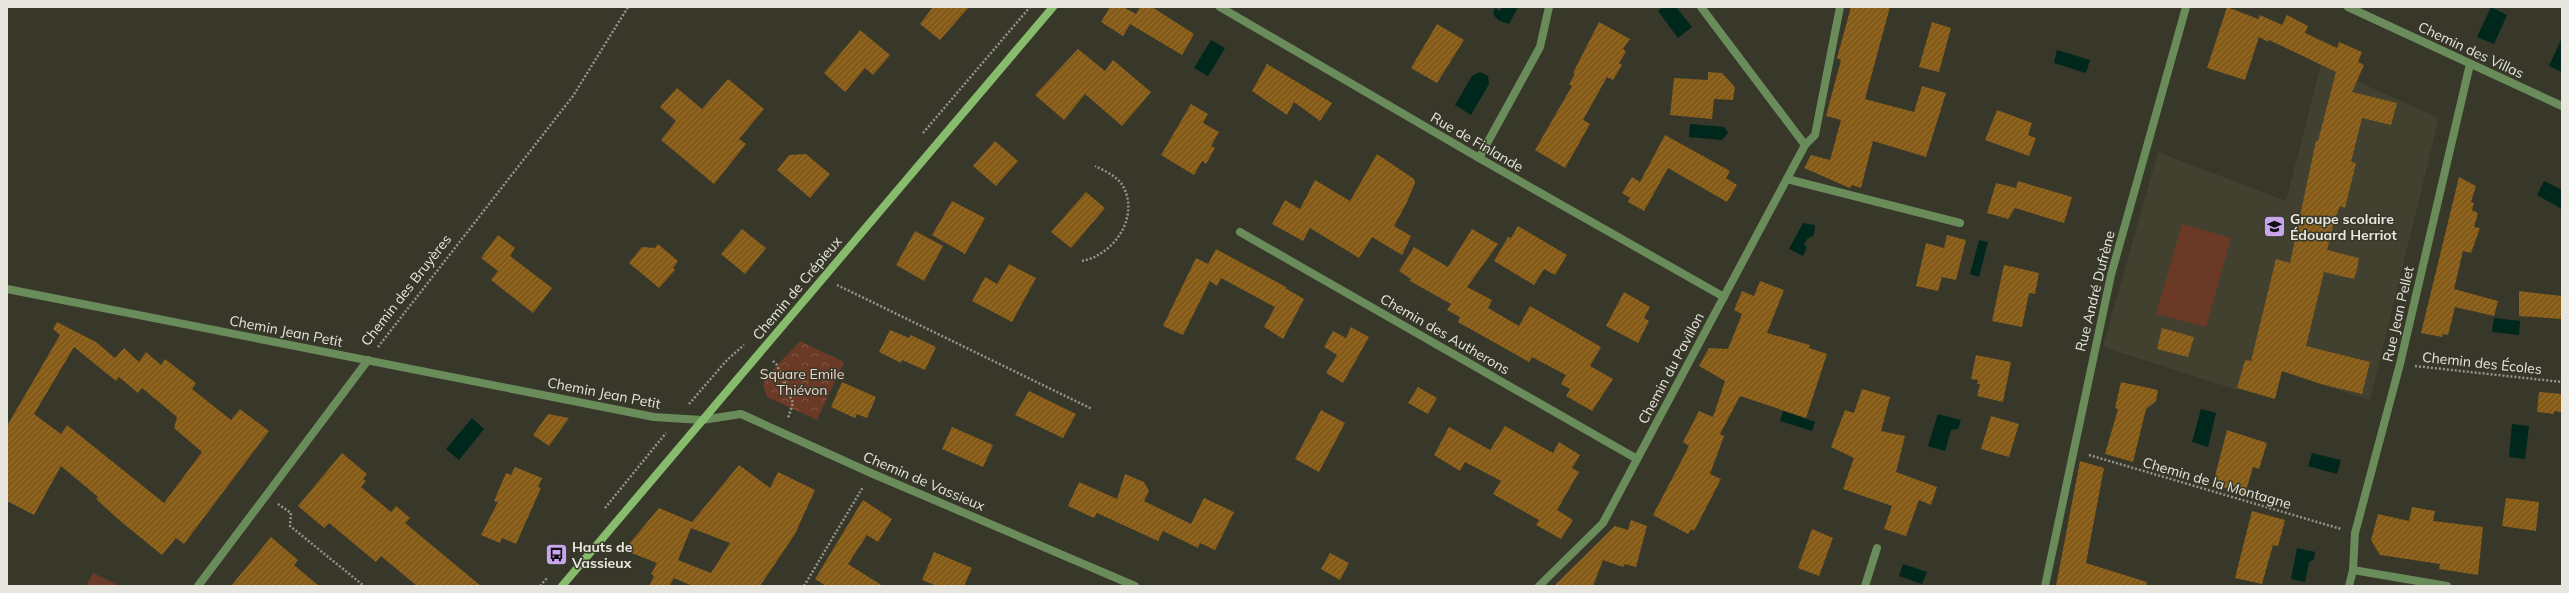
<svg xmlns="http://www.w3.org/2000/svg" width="2569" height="593" font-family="Mulish,sans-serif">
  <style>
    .built { fill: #42412f }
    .forest { fill: url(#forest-crowns) }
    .pitch { fill: #6b3a27 }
    .water { fill: #00271b }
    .building { fill: url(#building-hatch); fill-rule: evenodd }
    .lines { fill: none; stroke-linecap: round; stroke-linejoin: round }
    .path { stroke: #949489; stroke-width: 2.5; stroke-dasharray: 2 2; stroke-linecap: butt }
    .lane { stroke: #6a8c5a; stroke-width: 8 }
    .street { stroke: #6a8c5a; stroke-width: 8 }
    .secondary { stroke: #86bc6c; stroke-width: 8 }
    .labels { text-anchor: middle; stroke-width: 3; stroke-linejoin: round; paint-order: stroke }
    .street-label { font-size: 14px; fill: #e8e7df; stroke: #37372a }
    .poi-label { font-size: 14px; font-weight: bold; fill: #e8e7df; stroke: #37372a; text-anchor: start }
    .park-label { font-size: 14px; fill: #f2d9d0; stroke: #37372a }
  </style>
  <defs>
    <pattern id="forest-crowns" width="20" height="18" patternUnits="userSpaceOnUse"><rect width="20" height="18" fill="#6b3a27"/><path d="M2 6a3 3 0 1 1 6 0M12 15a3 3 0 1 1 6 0" fill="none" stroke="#805646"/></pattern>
    <pattern id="building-hatch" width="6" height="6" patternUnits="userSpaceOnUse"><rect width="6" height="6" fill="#865b17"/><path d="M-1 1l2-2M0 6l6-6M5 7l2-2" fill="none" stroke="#977338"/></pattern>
  </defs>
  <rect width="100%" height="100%" fill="#37372a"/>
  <path class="built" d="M 2321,65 L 2439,118 L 2370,400 L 2246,360 L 2237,390 L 2103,347 L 2158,152 L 2286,201 Z"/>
  <path class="forest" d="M 800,341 L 844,362 L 817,420 L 767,397 L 763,385 L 767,376 Z"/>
  <g class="pitch">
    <path d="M 2182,224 L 2231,238 L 2206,327 L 2156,314 Z"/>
    <path d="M 93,573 L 120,586 L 86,586 Z"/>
  </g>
  <g class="water">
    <path d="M 1502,7 L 1518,7 L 1509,24 L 1498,20 L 1493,14 L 1495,8 L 1500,11 Z"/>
    <path d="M 1663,7 L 1676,7 L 1692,27 L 1678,38 L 1658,11 Z"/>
    <path d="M 2491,7 L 2507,15 L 2494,44 L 2477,37 Z"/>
    <path d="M 1211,40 L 1225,48 L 1208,76 L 1194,68 Z"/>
    <path d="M 2561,40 L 2562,40 L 2562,72 L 2549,66 Z"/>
    <path d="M 2057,50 L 2090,60 L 2086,73 L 2054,63 Z"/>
    <path d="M 1480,72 L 1488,76 L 1489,84 L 1471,115 L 1455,105 L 1472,76 Z"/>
    <path d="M 1690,124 L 1724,127 L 1728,133 L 1722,140 L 1689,137 Z"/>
    <path d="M 2544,181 L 2562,190 L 2562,209 L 2537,195 Z"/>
    <path d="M 1803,223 L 1815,225 L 1814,235 L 1807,239 L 1804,245 L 1807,247 L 1803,256 L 1789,249 Z"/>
    <path d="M 1979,240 L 1988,242 L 1979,277 L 1970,274 Z"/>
    <path d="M 2494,318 L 2520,321 L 2519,335 L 2492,332 Z"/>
    <path d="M 2201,409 L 2216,413 L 2208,447 L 2192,442 Z"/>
    <path d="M 1783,411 L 1815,422 L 1812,431 L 1780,421 Z"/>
    <path d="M 1938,414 L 1961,420 L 1958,429 L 1951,430 L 1945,451 L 1928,446 Z"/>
    <path d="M 472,418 L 484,429 L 459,460 L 446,449 Z"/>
    <path d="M 2512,424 L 2529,426 L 2525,459 L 2509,457 Z"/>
    <path d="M 2312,453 L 2341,460 L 2337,474 L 2308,466 Z"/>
    <path d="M 2297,548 L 2315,552 L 2314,559 L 2309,562 L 2305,582 L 2291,579 Z"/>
    <path d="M 1903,564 L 1927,572 L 1922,584 L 1899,576 Z"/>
  </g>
  <g class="building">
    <path d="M 933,7 L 969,7 L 940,40 L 920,24 Z"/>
    <path d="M 1110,7 L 1123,7 L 1136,14 L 1140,7 L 1152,7 L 1194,34 L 1182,55 L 1130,24 L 1123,36 L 1101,22 Z"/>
    <path d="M 1851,7 L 1890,7 L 1865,99 L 1914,112 L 1922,86 L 1946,93 L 1926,157 L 1873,141 L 1861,188 L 1852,185 L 1850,188 L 1804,168 L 1811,155 L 1830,160 L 1841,120 L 1826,116 L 1841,60 L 1837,58 Z"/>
    <path d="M 2227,7 L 2258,19 L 2260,15 L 2282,25 L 2287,15 L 2308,26 L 2305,33 L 2337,48 L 2339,42 L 2362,52 L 2358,62 L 2364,65 L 2352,92 L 2397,103 L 2391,125 L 2362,118 L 2351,162 L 2356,163 L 2345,208 L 2340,206 L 2335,218 L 2327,250 L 2359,258 L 2357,269 L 2354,279 L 2324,272 L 2306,346 L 2370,362 L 2362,394 L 2321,384 L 2282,371 L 2275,399 L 2237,388 L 2245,360 L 2251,361 L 2276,259 L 2290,263 L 2316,141 L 2318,141 L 2336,72 L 2269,40 L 2268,42 L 2259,37 L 2245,80 L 2207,68 Z"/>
    <path d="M 1599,22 L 1630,39 L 1623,49 L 1626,52 L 1619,63 L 1622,65 L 1613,80 L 1607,77 L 1583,120 L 1590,124 L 1565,168 L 1535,150 L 1572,86 L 1569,84 L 1575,74 L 1573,73 Z"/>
    <path d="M 1932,22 L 1951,28 L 1939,72 L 1919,67 Z"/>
    <path d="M 1437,24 L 1464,40 L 1437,83 L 1411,68 Z"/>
    <path d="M 860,30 L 890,55 L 873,75 L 865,68 L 845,92 L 824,73 Z"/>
    <path d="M 1078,49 L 1105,71 L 1113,60 L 1151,92 L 1122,126 L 1085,94 L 1064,120 L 1035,95 Z"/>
    <path d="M 1267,64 L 1332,103 L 1320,121 L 1294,102 L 1287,115 L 1252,91 Z"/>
    <path d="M 1708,72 L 1722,73 L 1735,87 L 1733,100 L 1714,99 L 1712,119 L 1670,115 L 1674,78 L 1708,80 Z"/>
    <path d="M 728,79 L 764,109 L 739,139 L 746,144 L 714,184 L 661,140 L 676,121 L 660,107 L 677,88 L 702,109 Z"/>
    <path d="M 1191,104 L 1208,114 L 1203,123 L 1219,132 L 1211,146 L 1215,148 L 1206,164 L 1202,161 L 1194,175 L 1161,155 Z"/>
    <path d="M 1997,110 L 2032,123 L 2028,135 L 2036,138 L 2029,156 L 1985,140 Z"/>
    <path d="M 1665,135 L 1730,171 L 1726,178 L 1737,185 L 1727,202 L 1668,168 L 1644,211 L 1628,202 L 1630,198 L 1622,193 L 1632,177 L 1640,182 Z"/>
    <path d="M 995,141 L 1018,161 L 996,186 L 973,166 Z"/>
    <path d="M 806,154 L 830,174 L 810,198 L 777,170 L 789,155 Z"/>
    <path d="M 1377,154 L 1414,179 L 1415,183 L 1406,204 L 1394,226 L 1411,236 L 1402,255 L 1372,237 L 1359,258 L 1310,228 L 1303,241 L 1272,224 L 1285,200 L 1300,209 L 1315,180 L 1350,201 Z"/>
    <path d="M 2459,177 L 2476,186 L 2471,202 L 2474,203 L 2472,210 L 2478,213 L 2474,227 L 2480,228 L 2471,253 L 2463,251 L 2454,289 L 2498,301 L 2494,316 L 2455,307 L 2448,335 L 2443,334 L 2442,337 L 2421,333 Z"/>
    <path d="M 2018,181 L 2072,197 L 2064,223 L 2015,208 L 2008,219 L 1987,213 L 1996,183 L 2016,188 Z"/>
    <path d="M 1086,192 L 1105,208 L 1071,248 L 1051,232 Z"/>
    <path d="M 952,201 L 985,218 L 965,254 L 932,235 Z"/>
    <path d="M 1518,226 L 1567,255 L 1555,275 L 1544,269 L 1534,285 L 1494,261 L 1508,237 L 1511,238 Z"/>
    <path d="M 742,229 L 766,248 L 745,274 L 721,254 Z"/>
    <path d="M 1472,229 L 1498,244 L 1467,287 L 1492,300 L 1488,308 L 1519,326 L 1530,306 L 1601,347 L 1590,366 L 1613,379 L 1592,411 L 1566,396 L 1570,389 L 1561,384 L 1566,375 L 1532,357 L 1529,362 L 1458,322 L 1460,317 L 1447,310 L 1451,304 L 1410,281 L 1411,279 L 1399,271 L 1414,247 L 1448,267 Z"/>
    <path d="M 915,231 L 943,246 L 924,281 L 896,265 Z"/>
    <path d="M 498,235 L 515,248 L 510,256 L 552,288 L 533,313 L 491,280 L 498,271 L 481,258 Z"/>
    <path d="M 1947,235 L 1966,240 L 1956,280 L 1942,277 L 1938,291 L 1916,286 L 1926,243 L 1944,248 Z"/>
    <path d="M 658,244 L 678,261 L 673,268 L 675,270 L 659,288 L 629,263 L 642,247 L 655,248 Z"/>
    <path d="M 1216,249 L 1286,287 L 1285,288 L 1304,299 L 1283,339 L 1264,327 L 1275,307 L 1221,278 L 1217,286 L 1210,281 L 1183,335 L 1163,326 L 1196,258 L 1208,264 Z"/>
    <path d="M 1009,264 L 1036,278 L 1012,322 L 972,301 L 985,277 L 997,284 Z"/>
    <path d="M 2004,265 L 2039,273 L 2035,294 L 2029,293 L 2022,327 L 1992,321 Z"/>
    <path d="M 1760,281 L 1784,290 L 1767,333 L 1810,345 L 1809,348 L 1827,354 L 1806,418 L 1740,396 L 1720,434 L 1724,436 L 1710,474 L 1721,479 L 1694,531 L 1691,529 L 1688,534 L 1653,515 L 1689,446 L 1683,442 L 1699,411 L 1713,417 L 1725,381 L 1699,366 L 1709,348 L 1728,349 L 1742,314 L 1734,310 L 1742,291 L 1754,296 Z"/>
    <path d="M 2519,291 L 2562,296 L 2562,319 L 2519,316 Z"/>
    <path d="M 1624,292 L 1650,307 L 1644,318 L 1649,321 L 1638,343 L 1606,326 Z"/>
    <path d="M 57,322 L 96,342 L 115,358 L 124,348 L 139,362 L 146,352 L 161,365 L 165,359 L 196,383 L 192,389 L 231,420 L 240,409 L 269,431 L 184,544 L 176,538 L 162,555 L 119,520 L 96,499 L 98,497 L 61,466 L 34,515 L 7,501 L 7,426 L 60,335 L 53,329 ZM 74,347 L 116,381 L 119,377 L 138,393 L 142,388 L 177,417 L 174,428 L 202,452 L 164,503 L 67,425 L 61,434 L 34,414 Z"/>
    <path d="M 1351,327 L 1369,337 L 1343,383 L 1326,373 L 1337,355 L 1324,347 L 1333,331 L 1346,338 Z"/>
    <path d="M 2162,328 L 2194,337 L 2188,357 L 2157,349 Z"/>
    <path d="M 890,330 L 909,338 L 911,335 L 936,347 L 925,370 L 902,360 L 901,363 L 879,352 Z"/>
    <path d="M 1976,355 L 2011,362 L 2003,402 L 1977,396 L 1980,384 L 1977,384 L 1978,380 L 1971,379 Z"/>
    <path d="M 842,382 L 876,397 L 867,418 L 857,414 L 855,418 L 831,407 Z"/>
    <path d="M 2121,382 L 2158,390 L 2156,401 L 2146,409 L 2133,462 L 2105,454 L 2118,409 L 2115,408 Z"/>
    <path d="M 1418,387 L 1437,398 L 1428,414 L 1408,403 Z"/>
    <path d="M 1862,389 L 1890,397 L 1881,431 L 1905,436 L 1896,472 L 1937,487 L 1931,505 L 1919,500 L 1906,536 L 1884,529 L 1892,506 L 1843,489 L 1854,458 L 1831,447 L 1845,410 L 1854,413 Z"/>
    <path d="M 1029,391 L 1076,414 L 1063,438 L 1015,415 Z"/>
    <path d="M 2539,392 L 2562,394 L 2562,412 L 2554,411 L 2554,414 L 2537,412 Z"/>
    <path d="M 1321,410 L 1345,423 L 1319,472 L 1295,459 Z"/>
    <path d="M 548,414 L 569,418 L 549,446 L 533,435 Z"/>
    <path d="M 1991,416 L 2019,424 L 2009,457 L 1981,449 Z"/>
    <path d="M 1505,426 L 1553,453 L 1559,442 L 1580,455 L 1572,468 L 1579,472 L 1557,510 L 1573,520 L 1561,539 L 1536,525 L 1539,520 L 1493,494 L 1501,481 L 1465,462 L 1460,471 L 1434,455 L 1449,427 L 1490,450 Z"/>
    <path d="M 952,427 L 993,445 L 983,467 L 942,449 Z"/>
    <path d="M 2227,430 L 2267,443 L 2259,469 L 2253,467 L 2245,494 L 2213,484 Z"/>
    <path d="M 342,453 L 367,474 L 363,479 L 366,481 L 361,487 L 391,512 L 396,506 L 410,518 L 405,523 L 481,586 L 417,586 L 381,556 L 376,562 L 329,523 L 324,528 L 298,506 Z"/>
    <path d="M 2080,461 L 2104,468 L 2086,563 L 2147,582 L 2146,586 L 2056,586 Z"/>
    <path d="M 739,465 L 770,488 L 778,472 L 815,490 L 795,534 L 760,586 L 692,586 L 674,578 L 669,586 L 649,586 L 654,576 L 651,574 L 657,563 L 624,550 L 659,508 L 692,522 ZM 691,528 L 730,543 L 711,573 L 678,560 Z"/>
    <path d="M 515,467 L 542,478 L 538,487 L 541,488 L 516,544 L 502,538 L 500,543 L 481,535 L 498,502 L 494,501 L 506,473 L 511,475 Z"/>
    <path d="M 1125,474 L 1144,482 L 1149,491 L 1144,501 L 1191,524 L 1204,498 L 1234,512 L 1215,550 L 1200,543 L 1198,548 L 1163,531 L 1158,541 L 1097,513 L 1094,518 L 1068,506 L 1079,482 L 1117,499 Z"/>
    <path d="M 2506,498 L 2539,502 L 2536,531 L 2502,526 Z"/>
    <path d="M 863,500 L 892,519 L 878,542 L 867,535 L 848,564 L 883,586 L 826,586 L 815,579 Z"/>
    <path d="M 2412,507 L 2435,511 L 2433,521 L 2483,527 L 2478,575 L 2439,569 L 2440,564 L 2380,555 L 2371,540 L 2378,514 L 2409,521 Z"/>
    <path d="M 2252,511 L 2285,520 L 2278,546 L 2273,545 L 2262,584 L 2235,578 Z"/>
    <path d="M 1631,520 L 1647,526 L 1636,567 L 1625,564 L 1623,567 L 1603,560 L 1593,586 L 1554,586 L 1615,526 L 1628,530 Z"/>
    <path d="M 1812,529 L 1833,538 L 1819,576 L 1798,568 Z"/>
    <path d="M 271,537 L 298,560 L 294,565 L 319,586 L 231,586 Z"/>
    <path d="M 934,552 L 972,568 L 964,586 L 937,586 L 922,580 Z"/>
    <path d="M 1330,553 L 1349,563 L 1340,580 L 1321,569 Z"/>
  </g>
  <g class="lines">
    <g class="path">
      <path d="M 923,133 L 1030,7"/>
      <path d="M 1082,261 C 1113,255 1139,219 1124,188 C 1119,177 1105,171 1095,166"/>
      <path d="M 837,285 L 1092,409"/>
      <path d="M 378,347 L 573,96 L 628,7"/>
      <path d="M 773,361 L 777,365 L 793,403 L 788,418"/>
      <path d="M 2415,366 L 2562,382"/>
      <path d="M 689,404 L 727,360 L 744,345"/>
      <path d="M 2089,455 L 2341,529"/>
      <path d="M 278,504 L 291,513 L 290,526 L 364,586"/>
      <path d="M 605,508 L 666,433"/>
      <path d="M 540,586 L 548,577"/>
      <path d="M 804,586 L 863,487"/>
    </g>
    <g class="lane">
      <path d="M 1701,7 L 1805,145 L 1815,135 L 1840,7"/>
      <path d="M 1787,179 L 1960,223"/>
    </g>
    <g class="street">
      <path d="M 1220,7 L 1479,158 L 1724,297"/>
      <path d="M 2348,7 L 2562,106"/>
      <path d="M 1479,158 L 1540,47 L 1549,7"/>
      <path d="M 1240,232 L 1637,459"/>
      <path d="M 7,289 L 654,417 L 702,420 L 741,414 L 871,473 L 1135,586"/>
      <path d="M 2353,570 L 2355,533 L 2400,364 L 2470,64"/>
      <path d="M 198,586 L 368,360"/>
      <path d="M 1539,586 L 1603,523 L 1805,145"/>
      <path d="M 1865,586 L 1877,548"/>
      <path d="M 2045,586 L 2111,275 L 2186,7"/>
      <path d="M 2349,586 L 2353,570 L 2447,586"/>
    </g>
    <path class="secondary" d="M 562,586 L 1053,7"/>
  </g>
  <defs>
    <symbol id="school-square" viewBox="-11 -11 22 22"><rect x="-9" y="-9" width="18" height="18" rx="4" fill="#c9a5ee" stroke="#37372a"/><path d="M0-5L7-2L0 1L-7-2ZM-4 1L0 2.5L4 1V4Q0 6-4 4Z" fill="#111"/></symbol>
    <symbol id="bus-square" viewBox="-11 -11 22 22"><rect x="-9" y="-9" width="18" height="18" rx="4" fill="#c9a5ee" stroke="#37372a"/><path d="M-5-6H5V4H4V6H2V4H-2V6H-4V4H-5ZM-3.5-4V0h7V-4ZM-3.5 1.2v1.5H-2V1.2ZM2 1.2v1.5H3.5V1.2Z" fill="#111"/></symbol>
  </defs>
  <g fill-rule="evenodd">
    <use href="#school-square" x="2262" y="214" width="25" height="25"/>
    <use href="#bus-square" x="544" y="542" width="25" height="25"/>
  </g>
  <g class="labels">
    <g class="street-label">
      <text transform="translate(2471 50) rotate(25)" y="5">Chemin des Villas</text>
      <text transform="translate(1477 142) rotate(30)" y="5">Rue de Finlande</text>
      <text transform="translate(797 288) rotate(-50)" y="5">Chemin de Crépieux</text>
      <text transform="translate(406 290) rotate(-52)" y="5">Chemin des Bruyères</text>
      <text transform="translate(2095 291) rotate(-76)" y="5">Rue André Dufrène</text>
      <text transform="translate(2398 314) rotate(-77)" y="5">Rue Jean Pellet</text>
      <text transform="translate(286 331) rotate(11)" y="5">Chemin Jean Petit</text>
      <text transform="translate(1445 334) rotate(30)" y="5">Chemin des Autherons</text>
      <text transform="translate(2482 363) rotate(6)" y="5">Chemin des Écoles</text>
      <text transform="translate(1671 368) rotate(-62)" y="5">Chemin du Pavillon</text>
      <text transform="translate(604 393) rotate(11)" y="5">Chemin Jean Petit</text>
      <text transform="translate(924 481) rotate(23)" y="5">Chemin de Vassieux</text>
      <text transform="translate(2217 483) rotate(16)" y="5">Chemin de la Montagne</text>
    </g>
    <g class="poi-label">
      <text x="2290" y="224">Groupe scolaire<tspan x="2290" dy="16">Édouard Herriot</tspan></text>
      <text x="572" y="552">Hauts de<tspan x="572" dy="16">Vassieux</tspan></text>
    </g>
    <g class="park-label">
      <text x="802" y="379">Square Emile<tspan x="802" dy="16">Thiévon</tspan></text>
    </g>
  </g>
  <rect width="2569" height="593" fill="none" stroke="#e8e7df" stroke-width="16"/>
</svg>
